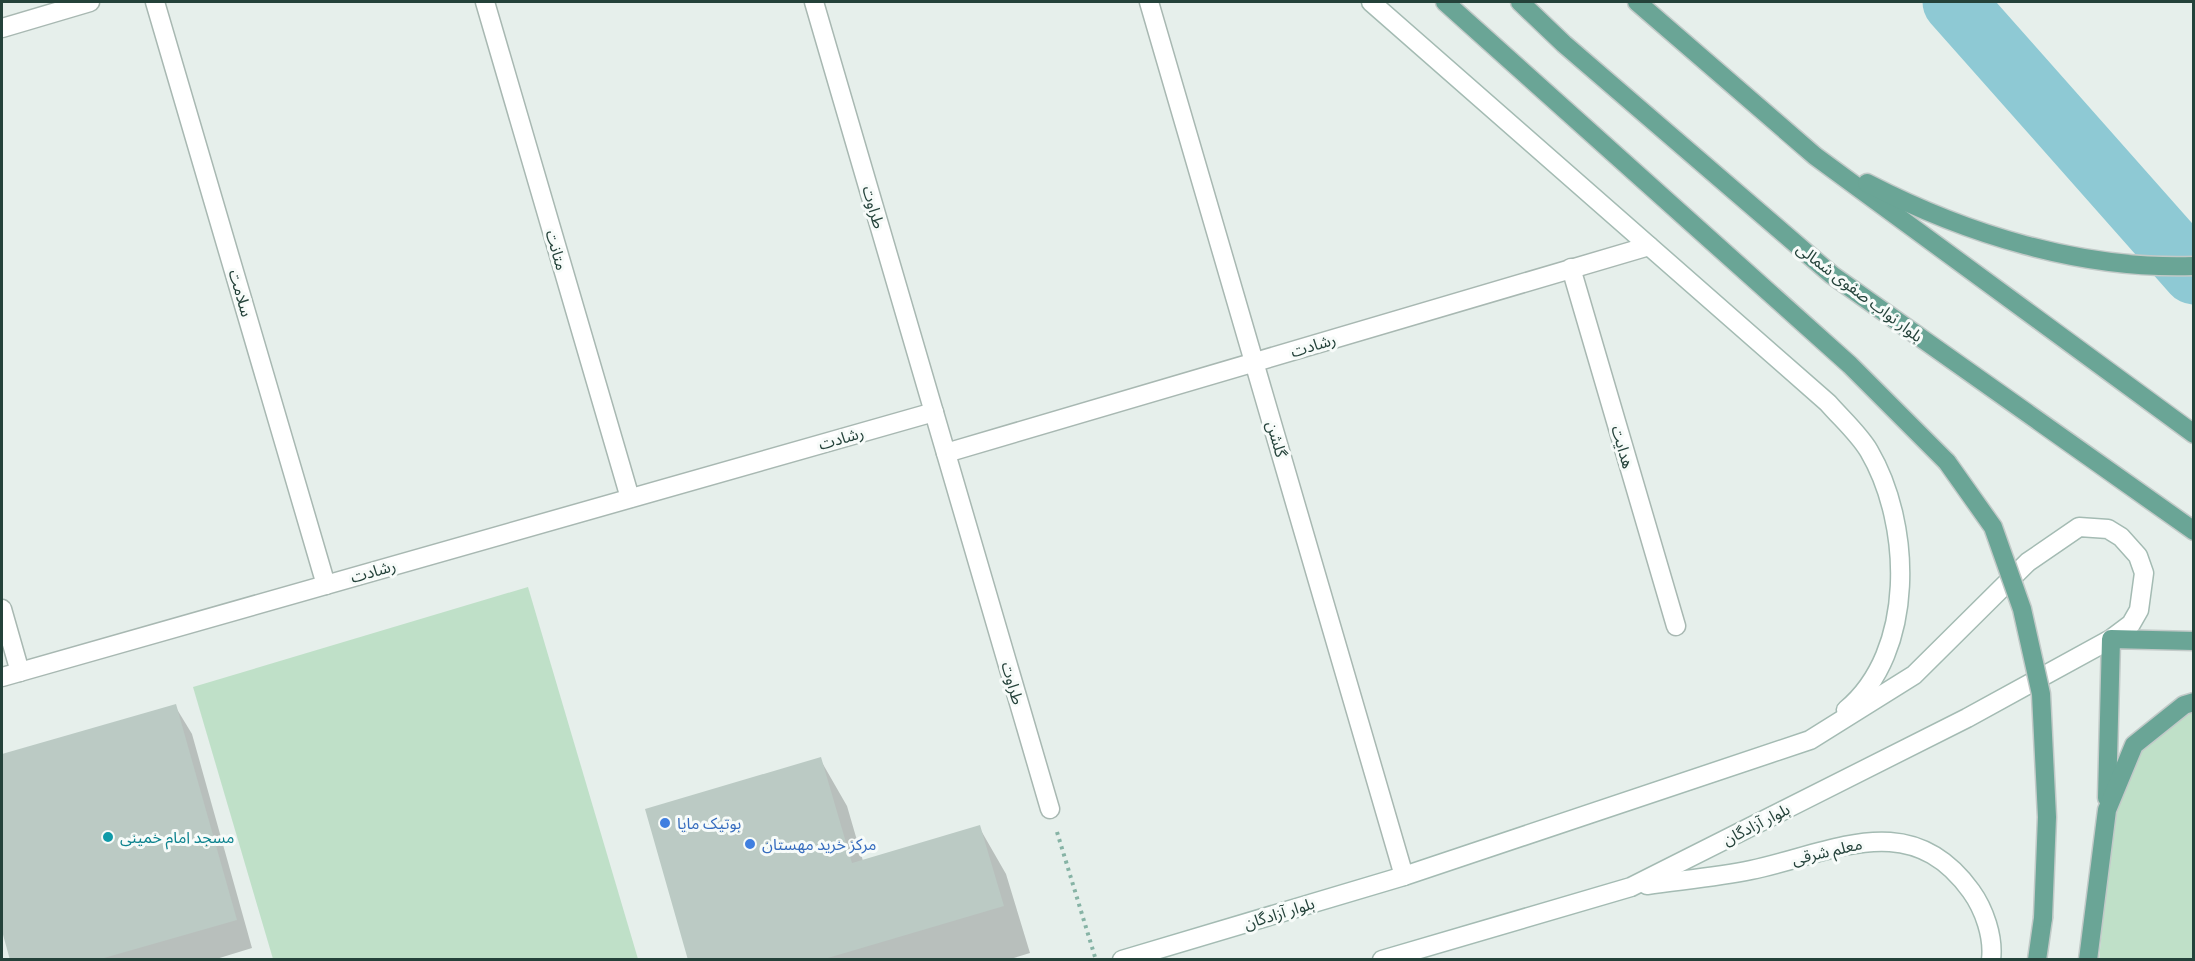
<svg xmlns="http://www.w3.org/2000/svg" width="2195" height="961" font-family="Cabin,'Noto Sans Arabic',sans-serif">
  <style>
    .green { fill: #bfe0c8 }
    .shadow { fill: #0003 }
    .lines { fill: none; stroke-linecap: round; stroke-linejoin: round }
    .river { stroke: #8ec9d4; stroke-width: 63 }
    .building { fill: #bbcac4 }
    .street-casing { stroke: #a8b8b2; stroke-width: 21 }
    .secondary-casing { stroke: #a4bbb3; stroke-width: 21 }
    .primary-casing { stroke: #c2cac8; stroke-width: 21 }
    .path { stroke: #86b3a5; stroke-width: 4; stroke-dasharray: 3 4.5; stroke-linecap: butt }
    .street { stroke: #fff; stroke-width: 18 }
    .secondary { stroke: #fff; stroke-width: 18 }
    .primary { stroke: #6aa596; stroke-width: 18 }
    .primary-bridge-casing { stroke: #c2cac8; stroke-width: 21; stroke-linecap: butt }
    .primary-bridge { stroke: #6aa596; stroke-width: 18 }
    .shop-dot { fill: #3f7fe0; stroke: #f7fbf9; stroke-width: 2 }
    .culture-dot { fill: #0f9aa8; stroke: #f7fbf9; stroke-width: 2 }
    .labels { text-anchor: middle; stroke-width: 6; stroke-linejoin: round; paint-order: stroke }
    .street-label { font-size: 16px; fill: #24423a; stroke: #f7fbf9 }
    .shop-label { font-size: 16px; fill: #366cbe; stroke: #f7fbf9; text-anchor: start }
    .culture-label { font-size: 16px; fill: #0d838f; stroke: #f7fbf9; text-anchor: start }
  </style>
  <rect width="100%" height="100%" fill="#e6efeb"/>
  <g class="green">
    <path d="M 528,587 L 638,959 L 273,959 L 193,687 Z"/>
    <path d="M 2193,711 L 2193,959 L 2099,960 L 2113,813 L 2141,748 L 2187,713 Z"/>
  </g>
  <g class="shadow">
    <path d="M 175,706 L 192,734 L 252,948 L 213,960 L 11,960 L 2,926 L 2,755 Z"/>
    <path d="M 820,759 L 847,806 L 863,861 L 979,827 L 1006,874 L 1030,953 L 1007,960 L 690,960 Z"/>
  </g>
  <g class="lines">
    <path class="river" d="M 1954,2 L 2194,273"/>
  </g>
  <g class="building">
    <path d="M 176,704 L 237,920 L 97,960 L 10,960 L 2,931 L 2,754 Z"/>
    <path d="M 821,757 L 852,863 L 980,825 L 1004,906 L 821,960 L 688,960 L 645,809 Z"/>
  </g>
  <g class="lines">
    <defs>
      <g id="street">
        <path d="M 155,2 L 326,585"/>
        <path d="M 485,2 L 630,498"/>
        <path d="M 814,2 L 1050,809"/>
        <path d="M 1149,2 L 1404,876"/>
        <path d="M 2,28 L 90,2"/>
        <path d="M 1571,268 L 1676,626"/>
        <path d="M 946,453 L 1649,246"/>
        <path d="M 2,609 L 20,672"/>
        <path d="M 2,677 L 934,412"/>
      </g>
      <g id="secondary">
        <path d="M 1371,2 L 1828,403 C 1841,418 1859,434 1869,451 C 1912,524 1916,652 1846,710"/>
        <path d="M 1647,885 C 1682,880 1717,877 1751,870 C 1832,853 1910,806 1971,891 C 1984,909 1994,937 1991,960"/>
        <path d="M 1122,960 L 1404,876 L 1810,740 L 1914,675 L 2028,562 L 2079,527 L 2108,529 L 2121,537 L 2138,556 L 2144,573 L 2139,610 L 2131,624 L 2111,639 L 1967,718 L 1631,887 L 1382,960"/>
      </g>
      <g id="primary">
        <path d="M 1445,2 L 1850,365 L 1947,462"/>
        <path d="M 1520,2 L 1564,44 L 1832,275 L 2194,531"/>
        <path d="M 1637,2 L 1815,156 L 2194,434"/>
        <path d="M 1867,183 C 1966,234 2081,270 2194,266"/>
        <path d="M 2107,798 L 2111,639 L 2194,641"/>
        <path d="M 2037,960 L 2043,918"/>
        <path d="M 2088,960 L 2107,810 L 2134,745 L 2184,705 L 2194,702"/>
      </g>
    </defs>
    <use href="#street" class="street-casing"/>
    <use href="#secondary" class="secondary-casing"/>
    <use href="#primary" class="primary-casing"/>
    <path class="path" d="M 1057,832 L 1095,957"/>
    <use href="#street" class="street"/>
    <use href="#secondary" class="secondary"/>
    <use href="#primary" class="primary"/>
    <defs>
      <path id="primary-bridge" d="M 1947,462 L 1993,527 L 2022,609 L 2041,694 L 2047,817 L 2043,918"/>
    </defs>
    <use href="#primary-bridge" class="primary-bridge-casing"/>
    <use href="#primary-bridge" class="primary-bridge"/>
  </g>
  <g class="shop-dot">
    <circle cx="665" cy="823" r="6"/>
    <circle cx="750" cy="844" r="6"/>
  </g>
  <circle class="culture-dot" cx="108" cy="837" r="6"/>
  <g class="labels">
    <g class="street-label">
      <text transform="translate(874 207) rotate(74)" y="6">طراوت</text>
      <text transform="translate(557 250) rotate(74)" y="6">متانت</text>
      <text transform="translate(1860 292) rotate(37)" y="6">بلوار نواب صفوی شمالی</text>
      <text transform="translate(241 293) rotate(74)" y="6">سلامت</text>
      <text transform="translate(1313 345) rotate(-17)" y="6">رشادت</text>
      <text transform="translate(841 438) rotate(-16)" y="6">رشادت</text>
      <text transform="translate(1277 439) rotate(74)" y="6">گلشن</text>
      <text transform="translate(1623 447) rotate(74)" y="6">هدایت</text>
      <text transform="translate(373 571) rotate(-16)" y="6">رشادت</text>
      <text transform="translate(1013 683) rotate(74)" y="6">طراوت</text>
      <text transform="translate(1756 824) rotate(-27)" y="6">بلوار آزادگان</text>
      <text transform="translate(1827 851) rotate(-13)" y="6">معلم شرقی</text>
      <text transform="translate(1279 913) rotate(-17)" y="6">بلوار آزادگان</text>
    </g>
    <g class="shop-label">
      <text x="677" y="829">بوتیک مایا</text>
      <text x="762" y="850">مرکز خرید مهستان</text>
    </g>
    <g class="culture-label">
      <text x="120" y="843">مسجد امام خمینی</text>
    </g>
  </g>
  <rect width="2195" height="961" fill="none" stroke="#24423a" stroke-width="6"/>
</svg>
